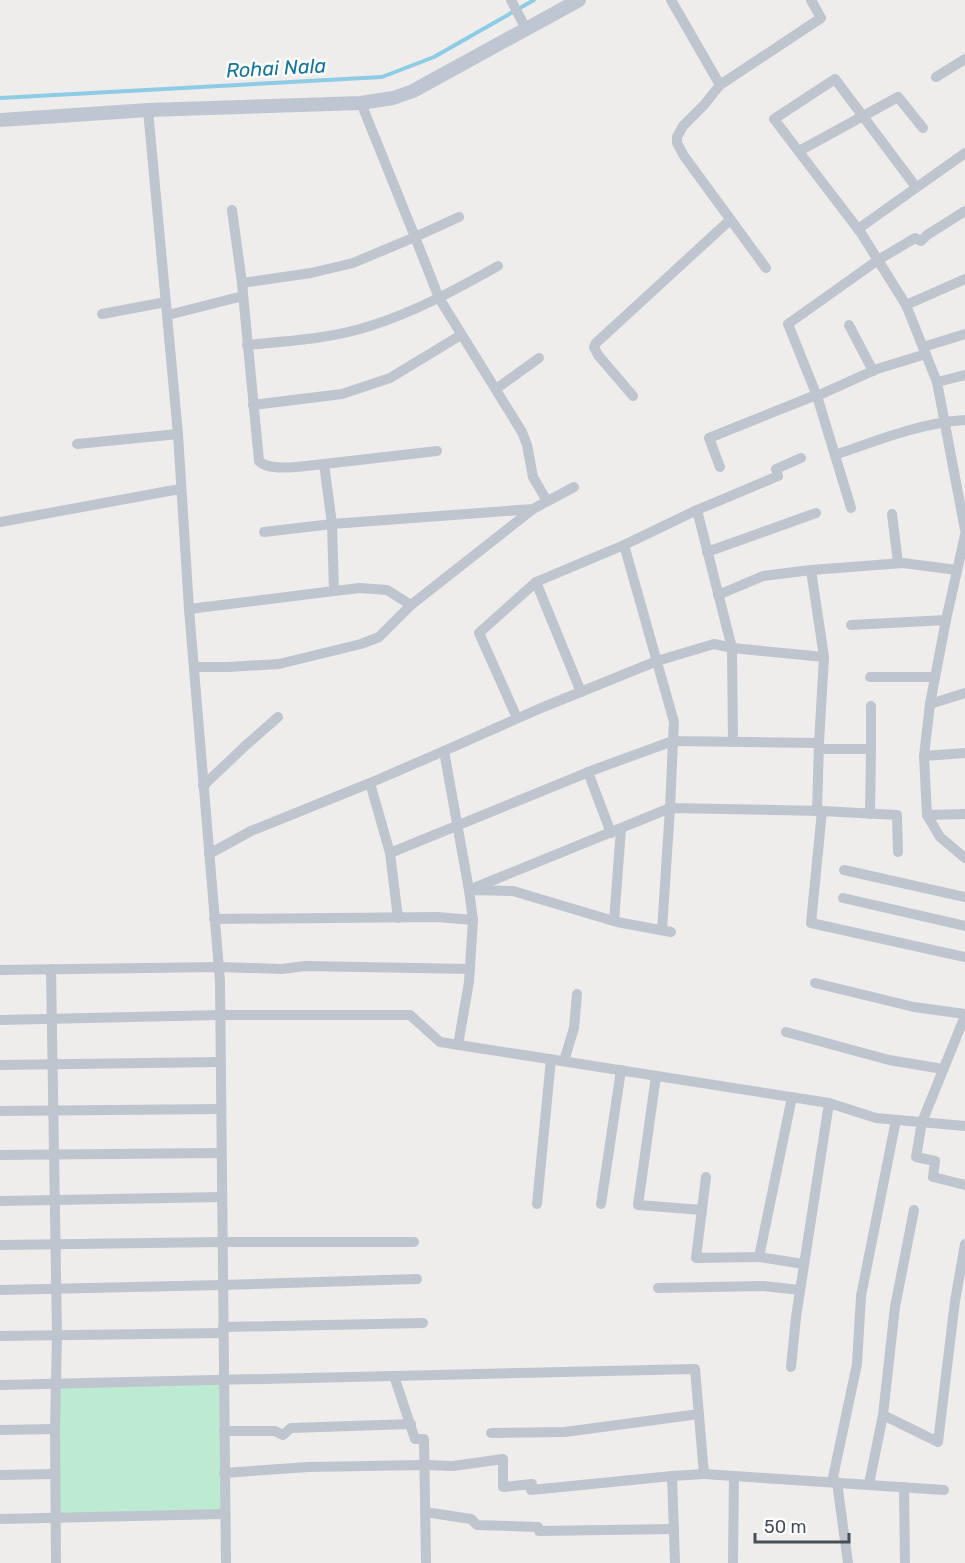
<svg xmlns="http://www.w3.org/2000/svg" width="965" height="1563" font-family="Rubik,sans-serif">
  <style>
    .green { fill: #bcebd1 }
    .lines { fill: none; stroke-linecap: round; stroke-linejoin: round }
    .stream { stroke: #8ccce5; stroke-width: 4 }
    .street { stroke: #bec5ce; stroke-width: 10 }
    .secondary { stroke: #bec6d2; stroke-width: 14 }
    .labels { text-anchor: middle; stroke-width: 5; stroke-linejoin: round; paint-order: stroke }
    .water-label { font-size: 20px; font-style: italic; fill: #15769c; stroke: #fff }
  </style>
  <rect width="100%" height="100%" fill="#efecec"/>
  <path class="green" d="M 223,1380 L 225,1514 L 56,1519 L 55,1383 Z"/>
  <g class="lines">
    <path class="stream" d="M 0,98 L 382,77 L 434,57 L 534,0"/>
    <g class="street">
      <path d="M 511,0 L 526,29"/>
      <path d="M 671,0 L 720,85"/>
      <path d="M 936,77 L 965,59"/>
      <path d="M 148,110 L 178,434 L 189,609 L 220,981 L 226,1563"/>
      <path d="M 799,151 L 898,97 L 923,128"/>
      <path d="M 916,187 L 835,79 L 774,119 L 861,233 L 906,305 L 937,382 L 965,530"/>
      <path d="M 232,210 L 242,283 L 259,461 C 270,473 309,465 324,464"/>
      <path d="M 459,217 L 415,237 L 439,298 L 522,432 L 527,445 L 533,477 L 547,501"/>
      <path d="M 858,229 L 965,153"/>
      <path d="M 766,268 L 684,156 L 677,143 L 677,137 L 683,126 L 704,105 L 720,85 L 821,18 L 811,0"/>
      <path d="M 242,283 L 311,273 L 353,263 L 415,237 L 361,103"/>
      <path d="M 906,305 L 965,279"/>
      <path d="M 102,314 L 166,302"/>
      <path d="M 168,315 L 243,296"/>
      <path d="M 849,325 L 873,371"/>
      <path d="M 247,345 C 288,341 330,339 370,326 C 415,312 457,289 498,266"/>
      <path d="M 923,347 L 965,334"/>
      <path d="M 937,382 L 965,375"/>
      <path d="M 496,389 L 539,358"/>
      <path d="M 633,396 L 598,355 L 594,347 L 596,343 L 730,220"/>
      <path d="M 253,405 L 342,394 L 390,378 L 461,335"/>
      <path d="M 77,444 L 178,434"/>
      <path d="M 835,455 C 878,440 920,423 965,420"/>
      <path d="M 720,467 L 709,438 L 811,397 L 817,396 L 877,369 L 926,354"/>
      <path d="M 851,508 L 817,396 L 788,324 L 878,260 L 915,238 L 921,241 L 927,235 L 965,211"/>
      <path d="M 697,510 L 624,545 L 674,722 L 673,741 L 819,743 L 817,811"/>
      <path d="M 892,514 L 898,563"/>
      <path d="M 0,522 L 180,489"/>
      <path d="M 264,532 L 332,524 L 324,464 L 437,451"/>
      <path d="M 965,535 L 946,620 L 930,704 L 924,756 L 927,815 L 940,837 L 965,858"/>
      <path d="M 707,552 L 816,513"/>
      <path d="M 811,570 L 824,657"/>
      <path d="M 536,582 L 624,545"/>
      <path d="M 334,591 L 360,588 L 387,590 L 411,605"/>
      <path d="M 718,595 L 763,576 L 811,570 L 903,563 L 957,570"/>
      <path d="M 189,609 L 334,591 L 332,524 L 533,509 L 574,487"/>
      <path d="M 851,625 L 946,620"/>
      <path d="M 194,667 L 228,667 L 279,664 L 361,644 L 379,637 L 411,605 L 533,509"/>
      <path d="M 870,677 L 935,677"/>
      <path d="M 930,704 L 965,693"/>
      <path d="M 517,718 L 479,633 L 536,582 L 581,692"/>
      <path d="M 733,742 L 732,648 L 697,510 L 778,476 L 776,469 L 801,458"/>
      <path d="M 819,749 L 871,749 L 870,814"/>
      <path d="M 871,749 L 871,706"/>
      <path d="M 924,756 L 965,753"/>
      <path d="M 588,772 L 611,833"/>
      <path d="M 203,786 L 244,747 L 278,717"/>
      <path d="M 927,815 L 965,814"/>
      <path d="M 898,852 L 897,815 L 822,811 L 811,923 L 965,957"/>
      <path d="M 390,853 L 370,783 L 444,751"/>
      <path d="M 209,854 L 251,831 L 370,783"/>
      <path d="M 844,870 L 965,897"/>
      <path d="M 843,898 L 965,926"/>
      <path d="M 398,918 L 390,853 L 596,769 L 673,741 L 670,808 L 469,890 L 473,920"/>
      <path d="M 214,919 L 437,917 L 473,920 L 469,982 L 458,1045"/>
      <path d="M 614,921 L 621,829"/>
      <path d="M 662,930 L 670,808 L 822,811"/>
      <path d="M 671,932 L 617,922 L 513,891 L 469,890 L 444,751 L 541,708 L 657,661 L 714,644 L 732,648 L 824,657 L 819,743"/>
      <path d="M 51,969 L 57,1335 L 55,1429 L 56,1563"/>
      <path d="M 0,970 L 219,967 L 282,969 L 305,966 L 470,969"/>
      <path d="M 815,983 L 914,1007 L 965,1014"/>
      <path d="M 965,1016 L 922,1122 L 916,1157 L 935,1161 L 933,1177 L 965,1185"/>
      <path d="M 0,1020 L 220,1015 L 410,1015 L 440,1042 L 829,1103 L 876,1118 L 965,1126"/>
      <path d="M 786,1032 L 889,1060 L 943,1069"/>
      <path d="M 564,1061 L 574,1028 L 577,994"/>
      <path d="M 0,1065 L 220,1062"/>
      <path d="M 656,1076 L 638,1205 L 702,1210"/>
      <path d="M 792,1097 L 759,1257 L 804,1264"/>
      <path d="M 0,1111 L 221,1109"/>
      <path d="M 0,1155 L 221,1153"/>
      <path d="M 706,1177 L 696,1258 L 759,1257"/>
      <path d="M 0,1201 L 222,1197"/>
      <path d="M 537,1204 L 551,1059"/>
      <path d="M 601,1204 L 621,1070"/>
      <path d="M 0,1245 L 222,1242 L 414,1242"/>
      <path d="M 658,1288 L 763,1286 L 800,1290"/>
      <path d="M 0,1290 L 222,1285 L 417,1279"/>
      <path d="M 223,1327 L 423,1323"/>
      <path d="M 0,1336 L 223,1333"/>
      <path d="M 791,1367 L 796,1317 L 829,1103"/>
      <path d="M 394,1376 L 415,1439 L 424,1439 L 426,1563"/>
      <path d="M 0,1385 L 695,1369 L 704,1474 L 672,1476 L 675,1563"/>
      <path d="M 883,1415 L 938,1442 L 955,1301 L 965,1244"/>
      <path d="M 0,1430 L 55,1429"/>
      <path d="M 224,1431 L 275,1431 L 283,1435 L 291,1428 L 411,1424"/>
      <path d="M 491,1433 L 565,1432 L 699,1414"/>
      <path d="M 224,1473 L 308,1467 L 425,1465 L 453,1466 L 503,1459 L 503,1487 L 532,1484 L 531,1490 L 672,1476"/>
      <path d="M 704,1474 L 944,1490"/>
      <path d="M 0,1475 L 55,1474"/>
      <path d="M 832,1482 L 857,1364 L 861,1296 L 896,1120"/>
      <path d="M 837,1482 L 848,1563"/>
      <path d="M 869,1484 L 883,1415 L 895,1307 L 914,1210"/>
      <path d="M 904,1487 L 905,1563"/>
      <path d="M 425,1512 L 471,1519 L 477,1525 L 538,1527 L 539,1531 L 674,1529"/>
      <path d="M 0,1519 L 225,1514"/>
      <path d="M 733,1563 L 734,1476"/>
    </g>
    <path class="secondary" d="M 0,120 L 148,110 L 361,103 L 393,98 L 413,91 L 579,0"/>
  </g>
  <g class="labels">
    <g class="water-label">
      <text transform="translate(276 68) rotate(-3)" y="7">Rohai Nala</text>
    </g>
  </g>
  <path d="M755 1533v9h94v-9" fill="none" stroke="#464e58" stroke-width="3"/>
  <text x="764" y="1533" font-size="18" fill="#464e58" stroke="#ffffff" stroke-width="4.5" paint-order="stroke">50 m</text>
</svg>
